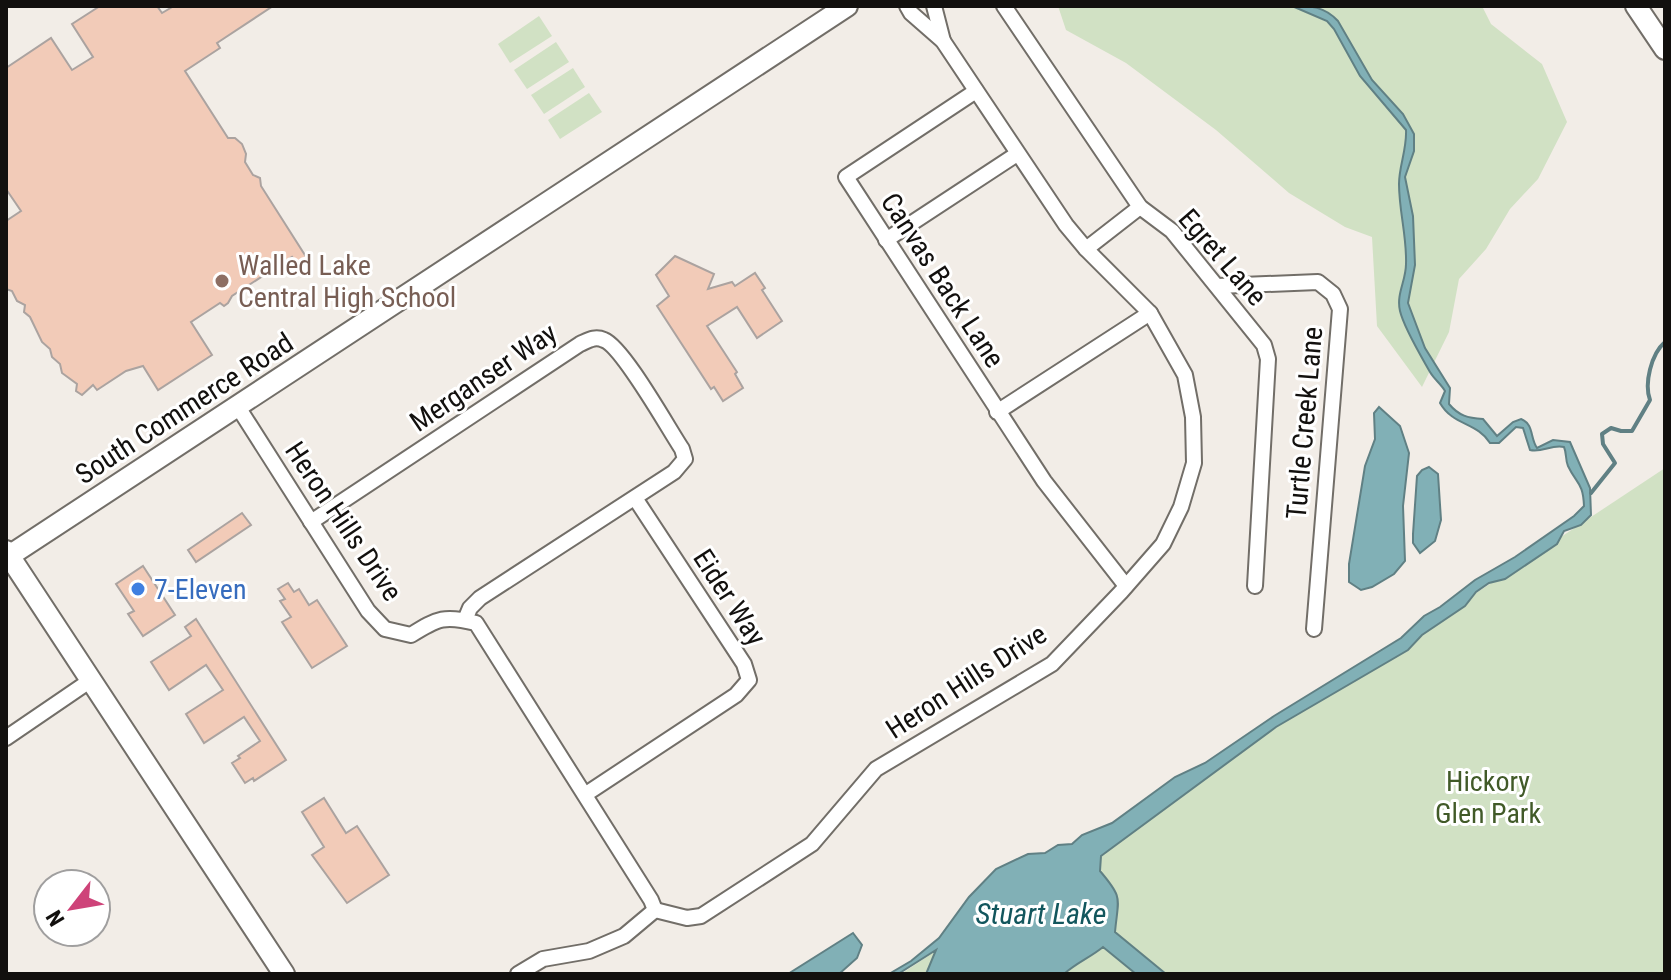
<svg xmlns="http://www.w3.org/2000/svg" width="1671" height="980" font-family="'Roboto Condensed',sans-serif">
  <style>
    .green { fill: #d1e1c4 }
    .water { fill: #81b0b6; stroke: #608084; stroke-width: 2 }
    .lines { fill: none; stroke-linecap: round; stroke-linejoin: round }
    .stream { stroke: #608084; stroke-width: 4 }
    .building { fill: #f2cbb8; stroke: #aba3a0; stroke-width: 2 }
    .street-casing { stroke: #726e68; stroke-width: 18 }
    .secondary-casing { stroke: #726e68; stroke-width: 24 }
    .street { stroke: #fff; stroke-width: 14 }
    .secondary { stroke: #fff; stroke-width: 20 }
    .education-dot { fill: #8d6e63; stroke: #fff; stroke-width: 3 }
    .shop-dot { fill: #3f7fe0; stroke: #fff; stroke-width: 3 }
    .labels { text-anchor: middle; stroke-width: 6; stroke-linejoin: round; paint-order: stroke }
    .street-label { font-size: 28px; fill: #12100e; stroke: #fff }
    .education-label { font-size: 28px; fill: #785e54; stroke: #fff; text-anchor: start }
    .shop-label { font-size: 28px; fill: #366cbe; stroke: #fff; text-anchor: start }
    .park-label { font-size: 28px; fill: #415a28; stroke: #fff }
    .water-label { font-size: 30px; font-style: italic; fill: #12565d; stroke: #fff }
  </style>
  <rect width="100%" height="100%" fill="#f2ede7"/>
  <g class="green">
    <path d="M 1058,6 L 1482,6 L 1491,24 L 1542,64 L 1567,122 L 1538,179 L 1510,209 L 1486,249 L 1459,279 L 1449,332 L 1422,387 L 1377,326 L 1372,237 L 1345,227 L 1289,193 L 1216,130 L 1126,63 L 1066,30 Z"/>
    <path d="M 539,16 L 552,36 L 510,63 L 498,44 Z"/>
    <path d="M 556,42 L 569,62 L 527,89 L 514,70 Z"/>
    <path d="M 573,68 L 585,87 L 544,114 L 531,95 Z"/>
    <path d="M 589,93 L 602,112 L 560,139 L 548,120 Z"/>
    <path d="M 1665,468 L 1665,974 L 901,974 Z"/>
  </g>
  <g class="water">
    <path d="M 1292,6 C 1311,6 1324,6 1338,21 L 1372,80 L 1403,114 L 1414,134 L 1414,151 L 1405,177 L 1413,216 L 1415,265 L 1408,303 L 1425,348 L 1450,388 L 1449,404 C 1459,416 1468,418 1483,419 L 1497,436 L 1513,422 L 1521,419 C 1534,424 1530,438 1537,448 L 1553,440 L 1570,442 L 1590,488 L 1591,515 L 1581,525 L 1564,531 L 1557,544 L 1505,579 L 1489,583 L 1476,592 L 1465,606 L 1422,635 L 1408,650 L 1276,727 L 1101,856 L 1100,871 C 1124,899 1118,898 1115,932 L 1166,974 L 1136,974 L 1103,947 C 1091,957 1076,963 1064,974 L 926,974 L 936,950 L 898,974 L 889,974 L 911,961 L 939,938 L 969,897 L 996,869 L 1028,854 L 1045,853 L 1058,845 L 1072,844 L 1082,835 L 1112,823 L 1175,777 L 1205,763 L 1274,716 L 1401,638 L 1424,616 L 1440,607 L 1475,580 L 1515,557 L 1574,516 L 1584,506 C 1583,482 1577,485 1568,466 C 1565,459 1567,454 1564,447 C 1552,444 1542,453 1530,450 L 1523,428 L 1516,427 L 1499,443 L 1490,443 C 1477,422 1453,426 1440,403 L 1445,391 C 1441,384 1434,379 1430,372 C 1421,356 1404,328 1400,311 C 1396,294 1406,281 1406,264 C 1407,237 1399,211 1399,184 C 1399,166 1407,149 1406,130 L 1360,76 L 1334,29 L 1327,21 Z"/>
    <path d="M 1379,407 L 1400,426 L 1409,453 L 1403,506 L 1405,561 L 1394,574 L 1372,587 L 1361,590 L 1349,582 L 1349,564 L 1365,466 L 1375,439 L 1374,413 Z"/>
    <path d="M 1429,467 L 1438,474 L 1441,520 L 1435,541 L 1420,553 L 1413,543 L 1413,534 L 1417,476 L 1422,470 Z"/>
    <path d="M 853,933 L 862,945 L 857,958 L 839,974 L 788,974 Z"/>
  </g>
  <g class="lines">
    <path class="stream" d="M 1591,493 L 1615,463 L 1603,444 L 1602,434 L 1611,428 L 1621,431 L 1632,431 L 1650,400 C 1644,384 1651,354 1665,342"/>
  </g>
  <g class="building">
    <path d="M 100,6 L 157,6 L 162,13 L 174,6 L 273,6 L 217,43 L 220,48 L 185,71 L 228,138 L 235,138 L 242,144 L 246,154 L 245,162 L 253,175 L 260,178 L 261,186 L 310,263 L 300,269 L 292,257 L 232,296 L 228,303 L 224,306 L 220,303 L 191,322 L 212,355 L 158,390 L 143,366 L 126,371 L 97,390 L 93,385 L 82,395 L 76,391 L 77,384 L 62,373 L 60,364 L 52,357 L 50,349 L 42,342 L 30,317 L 24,312 L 25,305 L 17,301 L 12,291 L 6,289 L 6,221 L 21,211 L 6,189 L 6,68 L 51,38 L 72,70 L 93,57 L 72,24 Z"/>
    <path d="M 675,256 L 714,274 L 708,289 L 732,282 L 735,286 L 755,273 L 765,288 L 762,290 L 782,321 L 757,338 L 737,307 L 707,326 L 737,372 L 735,374 L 743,388 L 723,401 L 714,387 L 711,389 L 657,306 L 669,296 L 656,275 Z"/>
    <path d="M 242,513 L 251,525 L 196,562 L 188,550 Z"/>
    <path d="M 143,566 L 175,615 L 143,636 L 128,614 L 134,611 L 116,584 Z"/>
    <path d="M 288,583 L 294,592 L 299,589 L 309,605 L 317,600 L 347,646 L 312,668 L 282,622 L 291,617 L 280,601 L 285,599 L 278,589 Z"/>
    <path d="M 196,619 L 286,760 L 254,781 L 253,778 L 245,783 L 232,763 L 240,758 L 238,756 L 260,741 L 244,717 L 204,743 L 186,714 L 223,690 L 206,665 L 169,690 L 151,662 L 191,636 L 185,627 Z"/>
    <path d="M 324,798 L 346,833 L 357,826 L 389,875 L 347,903 L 312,855 L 324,847 L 302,812 Z"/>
  </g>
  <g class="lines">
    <defs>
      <g id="street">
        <path d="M 934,6 L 943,41"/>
        <path d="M 1004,6 L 1140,207 L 1172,231 L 1264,345 L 1268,359 L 1255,586"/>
        <path d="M 976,91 L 846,177 L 1044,481 L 1126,586"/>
        <path d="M 886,240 L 1017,154"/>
        <path d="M 1086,249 L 1140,207"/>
        <path d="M 1218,286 L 1318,282 L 1333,294 L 1340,309 L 1314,629"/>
        <path d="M 238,407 L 368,611 L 385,629 L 411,635 C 438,618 445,615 476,623 L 651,900 L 655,910 L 624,936 L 589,951 L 543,959 L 518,974"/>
        <path d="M 997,412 L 1150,313"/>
        <path d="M 311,522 L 580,344 C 589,340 595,336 604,340 C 623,347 668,428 682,449 L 685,459 L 674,472 L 480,598 L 470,608 L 465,620"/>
        <path d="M 6,738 L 91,680"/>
        <path d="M 586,794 L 736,695 L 749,680 L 744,664 L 635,498"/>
        <path d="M 655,910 L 687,918 L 701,916 L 812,844 L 876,769 L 1052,664 L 1121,592 L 1163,544 L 1181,507 L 1194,463 L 1193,417 L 1185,375 L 1150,313 L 1086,249 L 1066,225 L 943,41 L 911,13 L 907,6"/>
      </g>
      <g id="secondary">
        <path d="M 1636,6 L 1665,49"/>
        <path d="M 6,551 L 284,974"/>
        <path d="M 9,556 L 847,6"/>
      </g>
    </defs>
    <use href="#street" class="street-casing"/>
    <use href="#secondary" class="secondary-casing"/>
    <use href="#street" class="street"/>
    <use href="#secondary" class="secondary"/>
  </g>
  <circle class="education-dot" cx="222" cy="281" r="8"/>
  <circle class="shop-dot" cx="138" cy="589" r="8"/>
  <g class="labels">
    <g class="street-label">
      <text transform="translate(1223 257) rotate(49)" y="10">Egret Lane</text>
      <text transform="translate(943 280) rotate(57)" y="10">Canvas Back Lane</text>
      <text transform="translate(483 377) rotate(-34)" y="10">Merganser Way</text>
      <text transform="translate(184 408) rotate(-33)" y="10">South Commerce Road</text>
      <text transform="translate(1304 423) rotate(-85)" y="10">Turtle Creek Lane</text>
      <text transform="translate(344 521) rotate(56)" y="10">Heron Hills Drive</text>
      <text transform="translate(730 597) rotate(57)" y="10">Eider Way</text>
      <text transform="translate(966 681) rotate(-33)" y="10">Heron Hills Drive</text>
    </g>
    <g class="education-label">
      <text x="238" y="275">Walled Lake<tspan x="238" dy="32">Central High School</tspan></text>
    </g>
    <g class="shop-label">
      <text x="154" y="599">7-Eleven</text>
    </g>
    <g class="park-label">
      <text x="1488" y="791">Hickory<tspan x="1488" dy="32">Glen Park</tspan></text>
    </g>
    <g class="water-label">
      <text x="1041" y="924">Stuart Lake</text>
    </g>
  </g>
  <rect width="1671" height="980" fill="none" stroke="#12100e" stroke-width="16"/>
  <g transform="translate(72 908) rotate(239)"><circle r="38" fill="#ffffff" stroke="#a09f9f" stroke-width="2"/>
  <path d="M0-6L14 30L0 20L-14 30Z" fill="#ce4379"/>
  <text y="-12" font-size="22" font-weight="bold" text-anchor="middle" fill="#12100e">N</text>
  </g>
</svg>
